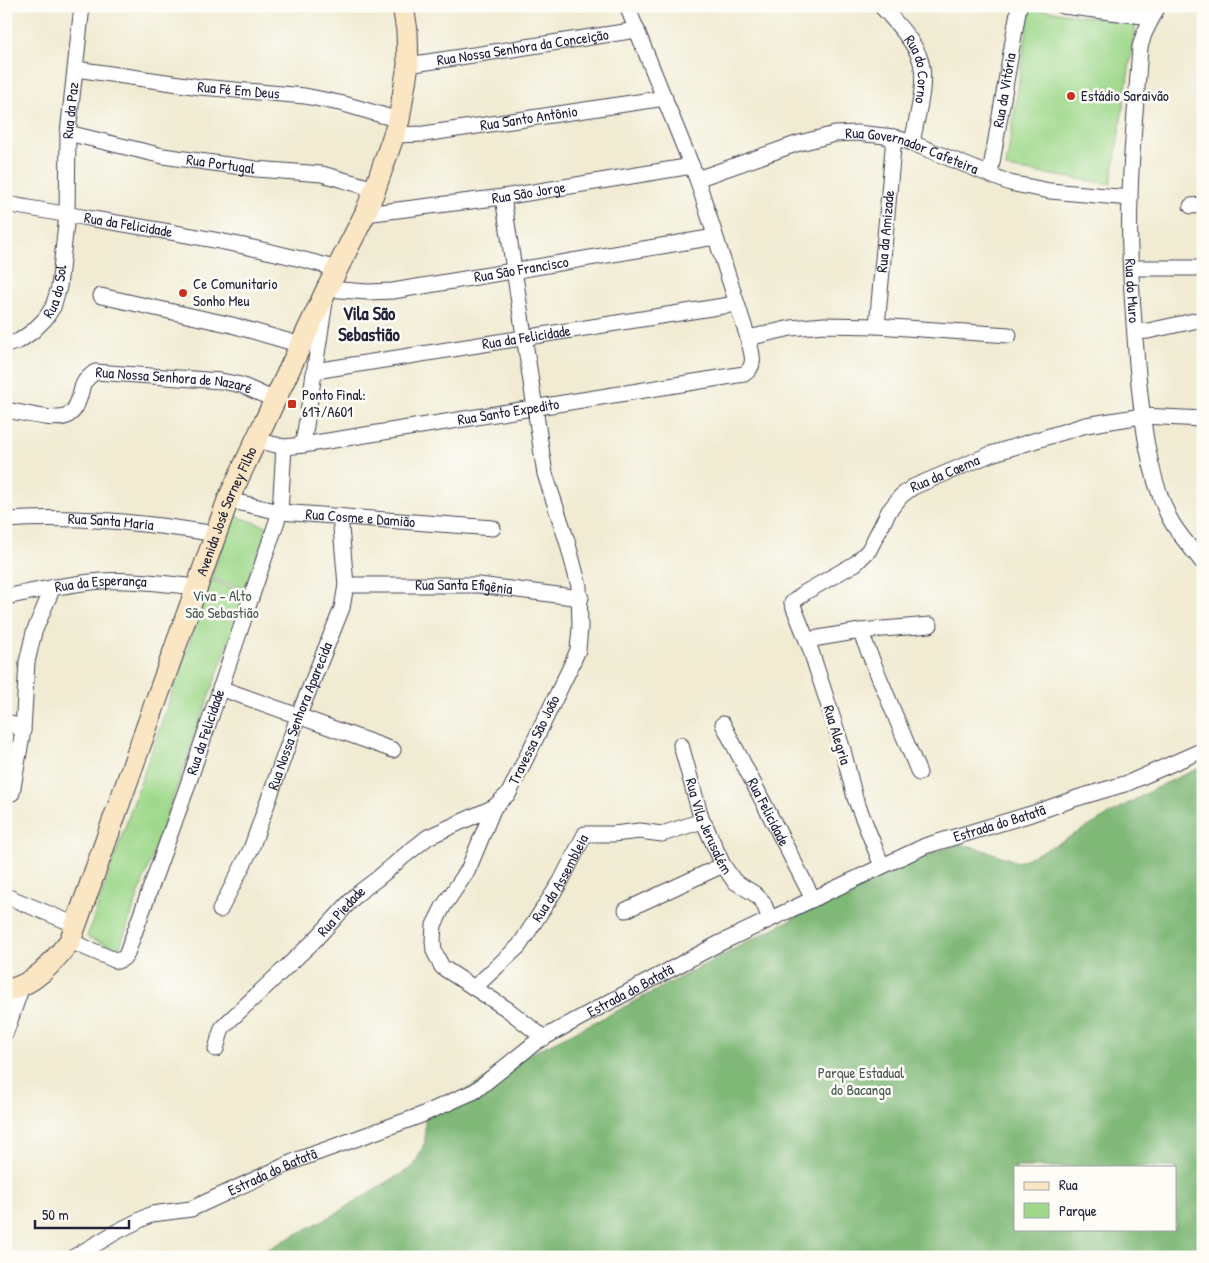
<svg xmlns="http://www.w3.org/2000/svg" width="1209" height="1263" font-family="'Patrick Hand',sans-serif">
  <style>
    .green { fill: #9fd88b; stroke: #607d63 }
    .forest { fill: #7fb877; stroke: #506d59; fill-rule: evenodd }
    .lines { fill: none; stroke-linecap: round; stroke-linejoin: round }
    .street-casing { stroke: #414052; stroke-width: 17 }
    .secondary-casing { stroke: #414052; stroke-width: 23 }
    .street { stroke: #fff; stroke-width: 15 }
    .secondary { stroke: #fbe6c3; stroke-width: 21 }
    .poi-dot { fill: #c8321e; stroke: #fdfcf7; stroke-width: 2 }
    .labels { text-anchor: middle; stroke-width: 5; stroke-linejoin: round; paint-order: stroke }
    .street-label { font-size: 15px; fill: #22223b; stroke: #fdfcf7 }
    .poi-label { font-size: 15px; fill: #22223b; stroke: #fdfcf7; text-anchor: start }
    .park-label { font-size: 15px; fill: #485953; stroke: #fdfcf7 }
    .quarter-label { font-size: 18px; font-weight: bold; fill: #22223b; stroke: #fdfcf7 }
  </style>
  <rect width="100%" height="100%" fill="#fdfcf7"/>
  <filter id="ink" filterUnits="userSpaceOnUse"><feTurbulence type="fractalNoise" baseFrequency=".02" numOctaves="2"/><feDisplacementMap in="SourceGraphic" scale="10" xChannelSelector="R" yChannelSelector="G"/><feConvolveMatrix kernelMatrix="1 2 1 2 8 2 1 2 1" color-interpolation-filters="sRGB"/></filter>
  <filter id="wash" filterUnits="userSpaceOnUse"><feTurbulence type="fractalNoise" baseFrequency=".0096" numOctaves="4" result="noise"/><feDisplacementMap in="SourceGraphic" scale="20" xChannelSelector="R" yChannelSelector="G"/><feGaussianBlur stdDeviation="1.12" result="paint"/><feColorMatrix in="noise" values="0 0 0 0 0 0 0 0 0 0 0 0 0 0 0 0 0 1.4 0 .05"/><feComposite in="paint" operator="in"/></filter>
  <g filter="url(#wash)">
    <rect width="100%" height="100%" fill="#f0ebd2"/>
    <g class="green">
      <path d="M 1030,8 L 1136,24 L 1111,184 L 1006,168 Z"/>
      <path d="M 233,515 L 268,527 L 244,589 L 211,578 Z"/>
      <path d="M 211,580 L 246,593 L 119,949 L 87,937 Z"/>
    </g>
    <path class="forest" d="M 1203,767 L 1203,1257 L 253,1257 L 333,1215 L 414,1166 L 425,1142 L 425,1113 L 530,1054 L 611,1014 L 770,930 L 912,860 L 959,844 L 990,852 L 1018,862 C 1082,837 1137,791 1203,767 ZM 1015,1167 L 1175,1167 L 1175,1229 L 1015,1229 Z"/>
  </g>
  <g filter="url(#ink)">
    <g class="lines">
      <defs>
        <g id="street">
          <path id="s1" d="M 881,6 C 893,19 915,42 920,59 C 928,81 916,120 912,143"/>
          <path d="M 1063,6 L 1151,17"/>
          <path id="s2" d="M 1158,6 L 1144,34 L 1140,47 C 1137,97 1131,147 1130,198 C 1128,253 1133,309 1137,364 C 1142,415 1146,467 1168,515 C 1176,533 1191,547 1203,563"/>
          <path id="s3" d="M 408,65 L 637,30"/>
          <path id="s4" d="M 76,69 L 200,87 L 305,96 L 344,104 L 399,120"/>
          <path id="s5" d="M 68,133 L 163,156 L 256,169 L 322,174 L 375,189"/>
          <path id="s6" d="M 394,135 L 424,134 L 665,98"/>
          <path id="s7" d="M 990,174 L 1019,6"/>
          <path id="s8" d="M 697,179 L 796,144 L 835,134 L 857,133 L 894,137 L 912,143 L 1010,183 L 1050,191 L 1130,198"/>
          <path d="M 503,197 L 545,474 L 567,541 L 579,586 L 580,628 L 578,650 L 570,668 L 509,793 L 494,807 L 468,870 L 443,907 L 434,925 L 433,941 L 434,951 L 442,967 L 507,1009 L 544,1038"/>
          <path id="s9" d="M 6,204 C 117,224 229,238 338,269"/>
          <path d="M 1191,206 L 1203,205"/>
          <path id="s10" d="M 365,214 L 503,197 L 692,166"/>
          <path d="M 1131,268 L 1203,268"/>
          <path d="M 101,296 L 232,325 L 301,345"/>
          <path id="s11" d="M 877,326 L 894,137"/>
          <path d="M 1135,332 L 1148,331 L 1203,319"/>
          <path d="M 748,338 L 791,328 L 824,325 L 877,326 L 1009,335"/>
          <path id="s12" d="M 6,345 L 19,341 L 33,331 L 45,319 L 53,307 L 59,287 L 67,215 L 68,133 L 82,6"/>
          <path id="s13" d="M 315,371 L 736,304"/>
          <path id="s14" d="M 6,410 C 20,412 56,422 67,416 C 72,413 75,409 77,404 C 85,386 77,386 95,372 L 221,381 L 241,385 L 275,400"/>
          <path id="s15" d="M 256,440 L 284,447 L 303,445 L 744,374 C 758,365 751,352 748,338 L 697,179 L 627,6"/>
          <path id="s16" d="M 303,445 L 327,289 L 368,292 L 393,291 L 715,237"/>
          <path id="s17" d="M 228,500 L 280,512 L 493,528"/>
          <path id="s18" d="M 6,520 C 76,515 147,523 216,534"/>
          <path id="s19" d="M 346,585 L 479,585 L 581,598"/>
          <path id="s20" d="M 6,597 C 38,590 69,584 101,581 C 133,579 165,584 197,587"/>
          <path d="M 860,631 L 919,773"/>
          <path d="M 807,640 L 860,631 L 930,625"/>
          <path d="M 220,688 L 393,750"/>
          <path d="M 6,721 L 23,730"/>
          <path id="s21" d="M 723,724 L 813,899"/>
          <path id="s22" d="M 681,745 L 702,821 L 705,825 L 723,865 L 734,881 L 755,894 L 763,902 L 770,919"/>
          <path d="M 12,793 L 23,730 L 27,662 L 34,632 L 53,587"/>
          <path id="s23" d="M 882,866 L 855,798 L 843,750 L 810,648 L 792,603 L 804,593 L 856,563 L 869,550 L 889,511 L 901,496 L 913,487 L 991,454 L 1086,425 L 1142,416 L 1203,419"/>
          <path d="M 6,896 L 76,925"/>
          <path id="s24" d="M 220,910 L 251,849 L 298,717 L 342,608 L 346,585 L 340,516"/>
          <path d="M 626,910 L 723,865"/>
          <path id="s25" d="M 70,941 L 117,961 L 122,959 L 126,956 L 186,790 L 280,512 L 284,447"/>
          <path id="s26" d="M 474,988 L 519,946 L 561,881 L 585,834 L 613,834 L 640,831 L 662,834 L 702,821"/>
          <path d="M 6,1032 L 22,986"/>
          <path id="s27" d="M 216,1049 L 222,1028 L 230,1020 L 313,942 L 357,894 L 377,879 L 404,856 L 428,837 L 494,807"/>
          <path id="s28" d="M 74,1257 L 118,1231 L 152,1214 L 191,1209 L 297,1160 L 419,1116 L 475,1091 L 536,1042 L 600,1007 L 718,944 L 925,846 L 1031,814 L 1077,798 L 1128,783 L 1203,750"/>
        </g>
        <g id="secondary">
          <path id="s29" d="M 6,990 C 34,986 53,962 70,941 L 228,500 L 327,289 L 365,214 L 375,189 L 399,120 L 408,65 L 407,31 L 403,6"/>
        </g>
      </defs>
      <use href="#street" class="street-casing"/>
      <use href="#secondary" class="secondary-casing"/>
      <use href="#street" class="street"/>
      <use href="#secondary" class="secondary"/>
    </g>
  </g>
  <g class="poi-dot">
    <circle cx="1071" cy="96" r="5"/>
    <circle cx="183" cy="293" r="5"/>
    <rect x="287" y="399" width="10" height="10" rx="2.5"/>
  </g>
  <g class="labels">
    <g class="street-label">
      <text dy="5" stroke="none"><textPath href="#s3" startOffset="116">Rua Nossa Senhora da Conceição</textPath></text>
      <text dy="5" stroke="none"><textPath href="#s1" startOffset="76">Rua do Corno</textPath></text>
      <text dy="5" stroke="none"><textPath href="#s4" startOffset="164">Rua Fé Em Deus</textPath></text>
      <text dy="5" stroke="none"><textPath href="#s7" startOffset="85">Rua da Vitória</textPath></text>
      <text dy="5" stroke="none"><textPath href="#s12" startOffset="260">Rua da Paz</textPath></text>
      <text dy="5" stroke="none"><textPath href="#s6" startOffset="136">Rua Santo Antônio</textPath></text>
      <text dy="5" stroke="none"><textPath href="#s8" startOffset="225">Rua Governador Cafeteira</textPath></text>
      <text dy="5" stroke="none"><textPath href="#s5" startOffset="156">Rua Portugal</textPath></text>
      <text dy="5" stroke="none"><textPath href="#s10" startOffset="165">Rua São Jorge</textPath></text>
      <text dy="5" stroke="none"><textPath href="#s9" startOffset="124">Rua da Felicidade</textPath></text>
      <text dy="5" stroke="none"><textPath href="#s11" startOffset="95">Rua da Amizade</textPath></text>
      <text dy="5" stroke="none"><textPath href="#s16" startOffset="354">Rua São Francisco</textPath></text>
      <text dy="5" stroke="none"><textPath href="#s12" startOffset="78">Rua do Sol</textPath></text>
      <text dy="5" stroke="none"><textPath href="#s2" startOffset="289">Rua do Muro</textPath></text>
      <text dy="5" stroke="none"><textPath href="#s13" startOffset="214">Rua da Felicidade</textPath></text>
      <text dy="5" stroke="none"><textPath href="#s14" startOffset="195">Rua Nossa Senhora de Nazaré</textPath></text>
      <text dy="5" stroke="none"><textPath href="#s15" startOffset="256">Rua Santo Expedito</textPath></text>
      <text dy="5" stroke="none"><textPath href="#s23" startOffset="485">Rua da Caema</textPath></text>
      <text dy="5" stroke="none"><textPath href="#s29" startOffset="540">Avenida José Sarney Filho</textPath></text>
      <text dy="5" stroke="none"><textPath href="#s17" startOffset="134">Rua Cosme e Damião</textPath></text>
      <text dy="5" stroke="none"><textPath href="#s18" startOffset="105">Rua Santa Maria</textPath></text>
      <text dy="5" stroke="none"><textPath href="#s20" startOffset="96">Rua da Esperança</textPath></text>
      <text dy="5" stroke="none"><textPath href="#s19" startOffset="118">Rua Santa Efigênia</textPath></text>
      <text dy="5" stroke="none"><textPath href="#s24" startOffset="210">Rua Nossa Senhora Aparecida</textPath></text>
      <text dy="5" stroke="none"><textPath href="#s25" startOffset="299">Rua da Felicidade</textPath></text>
      <text transform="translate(837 735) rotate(73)" y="5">Rua Alegria</text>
      <text transform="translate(534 740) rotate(-64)" y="5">Travessa São João</text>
      <text dy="5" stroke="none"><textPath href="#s21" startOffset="99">Rua Felicidade</textPath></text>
      <text dy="5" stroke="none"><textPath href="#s28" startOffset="1028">Estrada do Batatã</textPath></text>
      <text dy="5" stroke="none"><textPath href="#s22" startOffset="86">Rua Vila Jerusalém</textPath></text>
      <text dy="5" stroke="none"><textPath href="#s26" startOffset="141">Rua da Assembleia</textPath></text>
      <text dy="5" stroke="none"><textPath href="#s27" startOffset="189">Rua Piedade</textPath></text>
      <text dy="5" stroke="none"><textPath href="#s28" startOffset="622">Estrada do Batatã</textPath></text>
      <text dy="5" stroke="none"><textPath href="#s28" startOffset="218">Estrada do Batatã</textPath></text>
    </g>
    <g class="poi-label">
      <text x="1081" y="101">Estádio Saraivão</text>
      <text x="193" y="289">Ce Comunitario<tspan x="193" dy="17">Sonho Meu</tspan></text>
      <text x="302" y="400">Ponto Final:<tspan x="302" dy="17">617/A601</tspan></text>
    </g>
    <g class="park-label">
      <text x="222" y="601">Viva - Alto<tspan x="222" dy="17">São Sebastião</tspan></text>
      <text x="861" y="1078">Parque Estadual<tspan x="861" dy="17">do Bacanga</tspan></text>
    </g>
    <g class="quarter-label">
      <text x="369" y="320">Vila São<tspan x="369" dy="21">Sebastião</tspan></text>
    </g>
  </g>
  <rect width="1209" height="1263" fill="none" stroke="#fdfcf7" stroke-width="25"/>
  <rect x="1014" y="1166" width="162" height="65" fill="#fdfcf7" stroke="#a5a5ac"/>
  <rect x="1024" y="1182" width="25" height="8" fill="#fbe6c3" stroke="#a5a5ac"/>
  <text x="1059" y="1190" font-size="15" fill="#22223b">Rua</text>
  <rect x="1024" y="1203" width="25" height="15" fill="#9fd88b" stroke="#a5a5ac"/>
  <text x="1059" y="1216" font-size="15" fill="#22223b">Parque</text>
  <path d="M35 1220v8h94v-8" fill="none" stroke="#22223b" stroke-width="2.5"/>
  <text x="42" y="1220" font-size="15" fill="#22223b" stroke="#fdfcf7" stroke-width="4" paint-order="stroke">50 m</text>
</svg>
